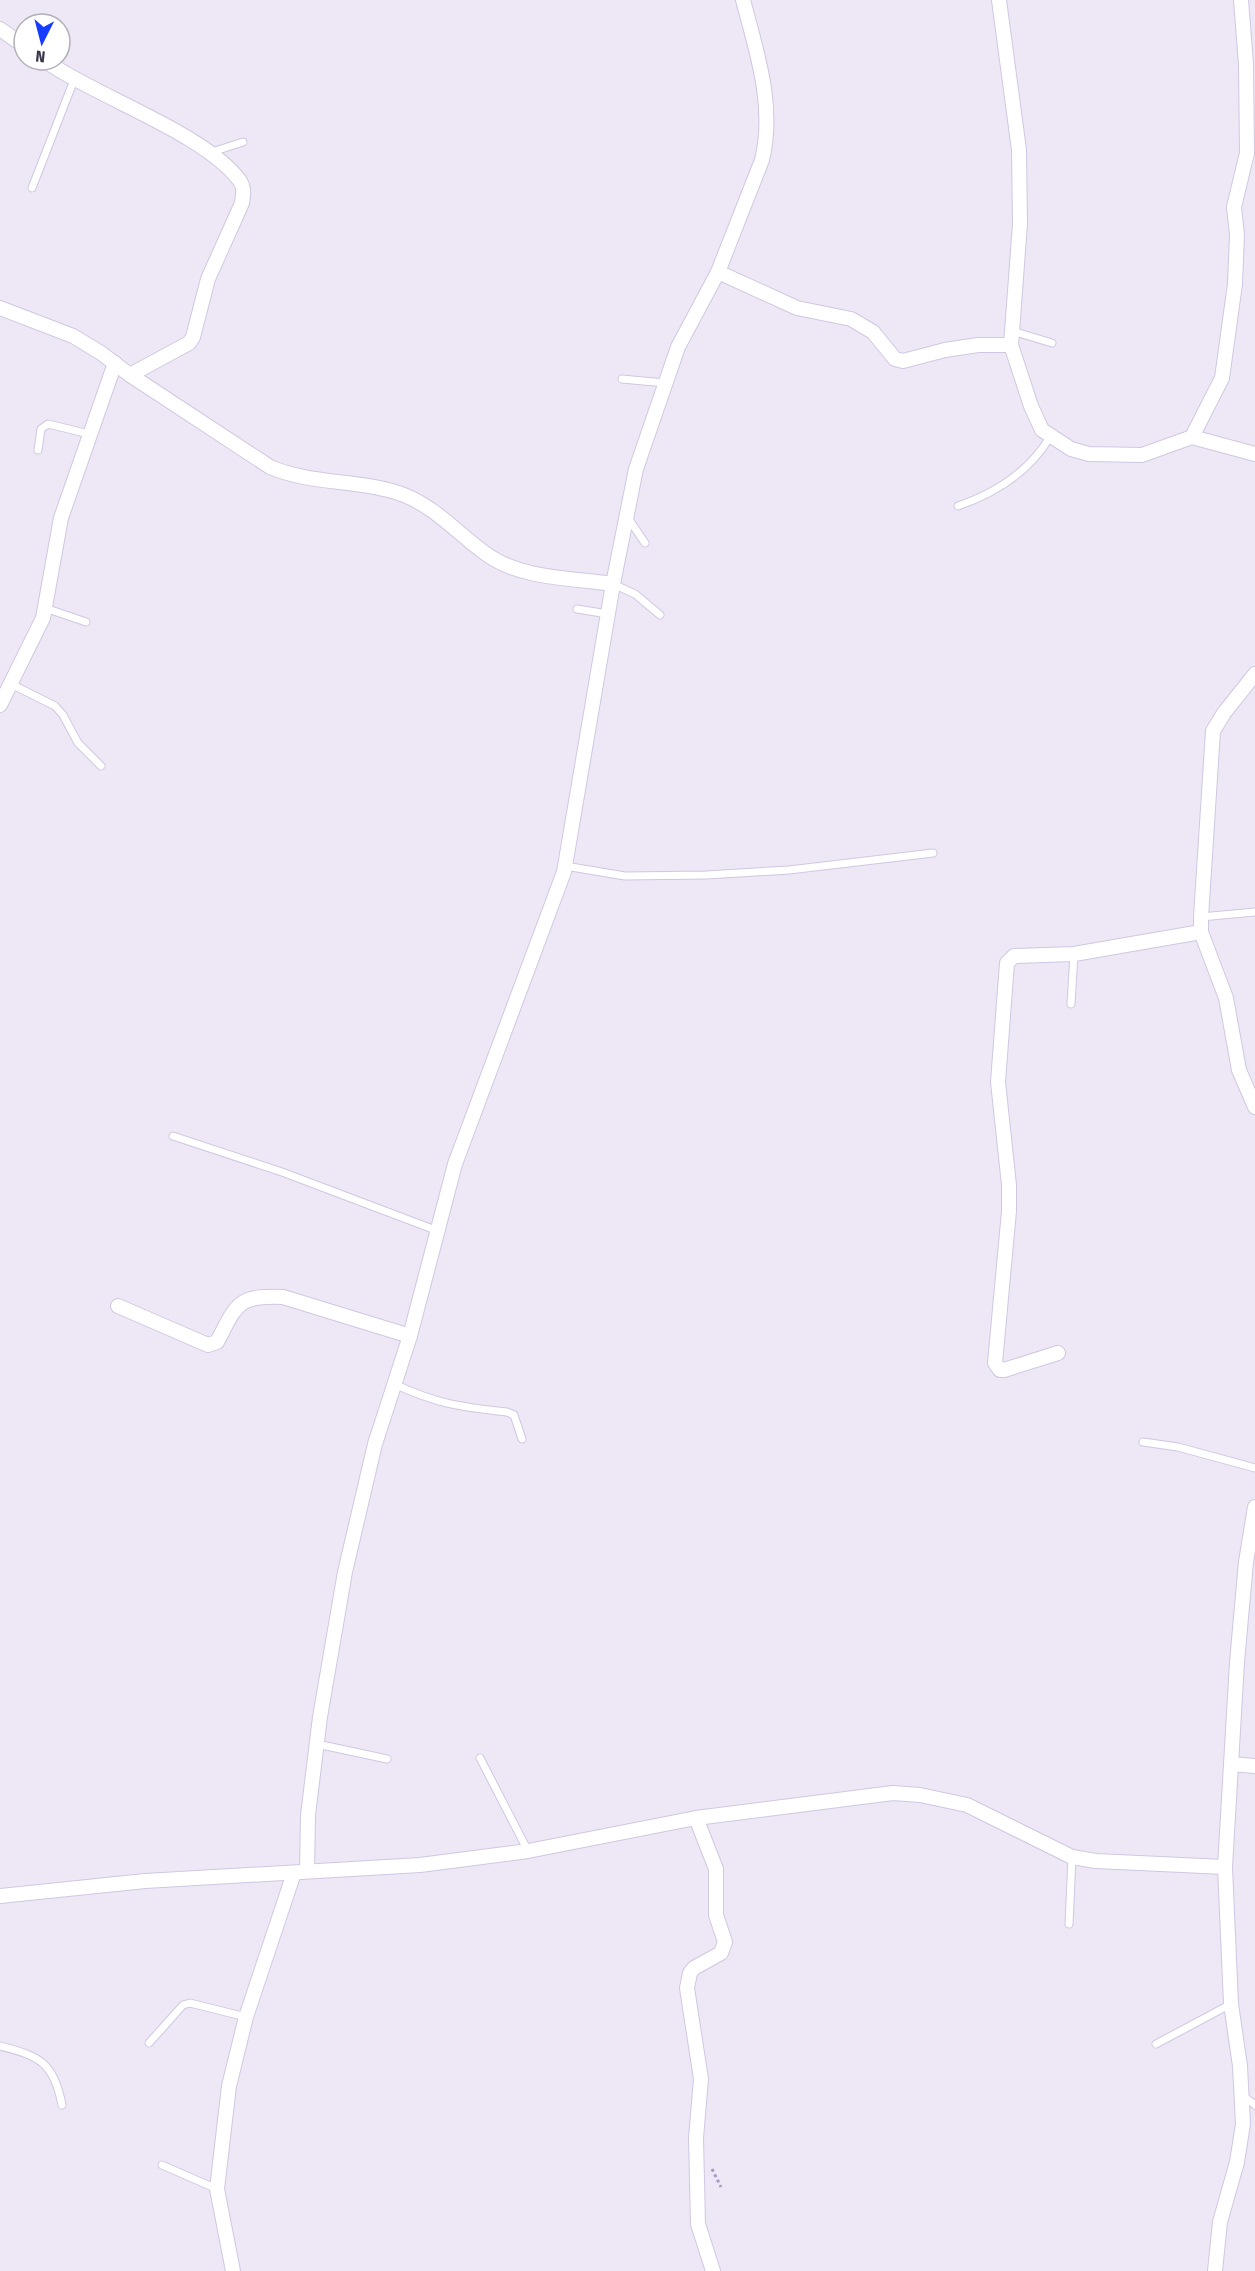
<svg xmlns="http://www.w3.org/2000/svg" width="1255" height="2271" font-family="'Fira Sans Condensed',sans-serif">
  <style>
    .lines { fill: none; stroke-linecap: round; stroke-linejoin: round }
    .lane-casing { stroke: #d0c7e1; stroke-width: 9 }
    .street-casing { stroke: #d0c7e1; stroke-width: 16 }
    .path { stroke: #a899c6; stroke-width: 3; stroke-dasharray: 3 3; stroke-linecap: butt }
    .lane { stroke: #fff; stroke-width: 7 }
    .street { stroke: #fff; stroke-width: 14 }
  </style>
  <rect width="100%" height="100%" fill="#eee8f6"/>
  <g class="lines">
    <defs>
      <g id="lane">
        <path d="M 209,153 L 243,142"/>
        <path d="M 32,188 L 74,80"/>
        <path d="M 1012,331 L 1052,343"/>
        <path d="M 622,379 L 665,383"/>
        <path d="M 38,450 L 41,429 L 48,424 L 89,434"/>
        <path d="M 958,506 C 996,493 1029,472 1050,437"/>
        <path d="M 628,518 L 645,543"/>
        <path d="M 613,584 L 635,594 L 660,615"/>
        <path d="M 45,608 L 86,622"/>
        <path d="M 577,609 L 608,614"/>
        <path d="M 11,684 L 55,706 L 63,715 L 78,743 L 101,766"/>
        <path d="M 565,866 L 625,876 L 706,875 L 789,870 L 933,853"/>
        <path d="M 1201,917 L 1255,912"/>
        <path d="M 1071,1004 L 1074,954"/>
        <path d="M 173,1136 L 282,1172 L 438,1231"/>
        <path d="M 394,1384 C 438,1404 460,1407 507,1412 L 514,1415 L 522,1439"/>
        <path d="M 1143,1442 L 1178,1447 L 1255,1468"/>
        <path d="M 317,1744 L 387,1759"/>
        <path d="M 480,1758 L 528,1851"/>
        <path d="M 1069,1924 L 1072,1857"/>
        <path d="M 149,2043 L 183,2005 L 190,2003 L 246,2017"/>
        <path d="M 1156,2044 L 1231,2004"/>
        <path d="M 0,2046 C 40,2056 54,2063 62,2105"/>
        <path d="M 1242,2095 L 1255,2105"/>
        <path d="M 162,2165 L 217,2189"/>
      </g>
      <g id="street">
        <path d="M 999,0 L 1019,150 L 1020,224 L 1011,345 L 1031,406 L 1042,430 L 1071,449 L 1089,454 L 1142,455 L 1192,437 L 1255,454"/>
        <path d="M 0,29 L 24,46"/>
        <path d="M 44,60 C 96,97 205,133 240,181 C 245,189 243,195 242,203 L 208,279 L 193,337 L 189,343 L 130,375"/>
        <path d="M 718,272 L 797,308 L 851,319 L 873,332 L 895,359 L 903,361 L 945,350 L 978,345 L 1011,345"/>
        <path d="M 0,308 L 73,336 L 101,353 L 130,375 L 270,467 C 312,485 361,479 404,495 C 437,508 460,536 489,556 C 523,579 573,578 613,584"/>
        <path d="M 1192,437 L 1222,378 L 1235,284 L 1237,235 L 1234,207 L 1247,153 L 1246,64 L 1241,0"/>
        <path d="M 1255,674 L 1224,713 L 1213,731 L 1201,917 L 1201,932 L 1226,998 L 1239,1070 L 1255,1107"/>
        <path d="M 0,705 L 43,618 L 61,518 L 115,363"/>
        <path d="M 118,1306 L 208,1345 L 217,1342 C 237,1304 237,1295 283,1297 L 410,1336"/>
        <path d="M 1058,1353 L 1004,1370 L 1000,1370 L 995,1363 L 1009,1211 L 1009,1185 L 998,1082 L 1007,963 L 1014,956 L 1074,954 L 1201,932"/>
        <path d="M 1231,1764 L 1255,1766"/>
        <path d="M 696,1818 L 716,1869 L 716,1915 L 725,1942 L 721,1953 L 694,1968 L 690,1973 L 687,1988 L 701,2079 L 696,2138 L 698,2224 L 713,2271"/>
        <path d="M 307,1871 L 308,1815 L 320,1717 L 345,1572 L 375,1444 L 410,1336 L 455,1164 L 564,872 L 613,584 L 636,469 L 678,347 L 718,272 L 762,160 C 775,106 757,53 743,0"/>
        <path d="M 0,1896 L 145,1881 L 420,1865 L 528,1851 L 696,1818 L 893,1793 L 920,1795 L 967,1805 L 1072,1857 L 1096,1861 L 1225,1867"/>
        <path d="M 233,2271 L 217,2189 L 229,2086 L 246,2017 L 294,1873"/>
        <path d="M 1215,2271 L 1220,2222 L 1237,2162 L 1243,2124 L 1240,2066 L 1231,2004 L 1225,1867 L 1237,1662 L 1246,1562 L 1255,1507"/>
      </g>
    </defs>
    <use href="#lane" class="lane-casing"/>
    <use href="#street" class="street-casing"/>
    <path class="path" d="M 712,2169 L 721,2187"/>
    <use href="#lane" class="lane"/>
    <use href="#street" class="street"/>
  </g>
  <g transform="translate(42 42) rotate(186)"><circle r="28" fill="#ffffff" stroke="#b1afb7" stroke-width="1.5"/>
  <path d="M0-4.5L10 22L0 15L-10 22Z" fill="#163cff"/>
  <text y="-9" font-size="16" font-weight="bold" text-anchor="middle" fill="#3c364a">N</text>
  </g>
</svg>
